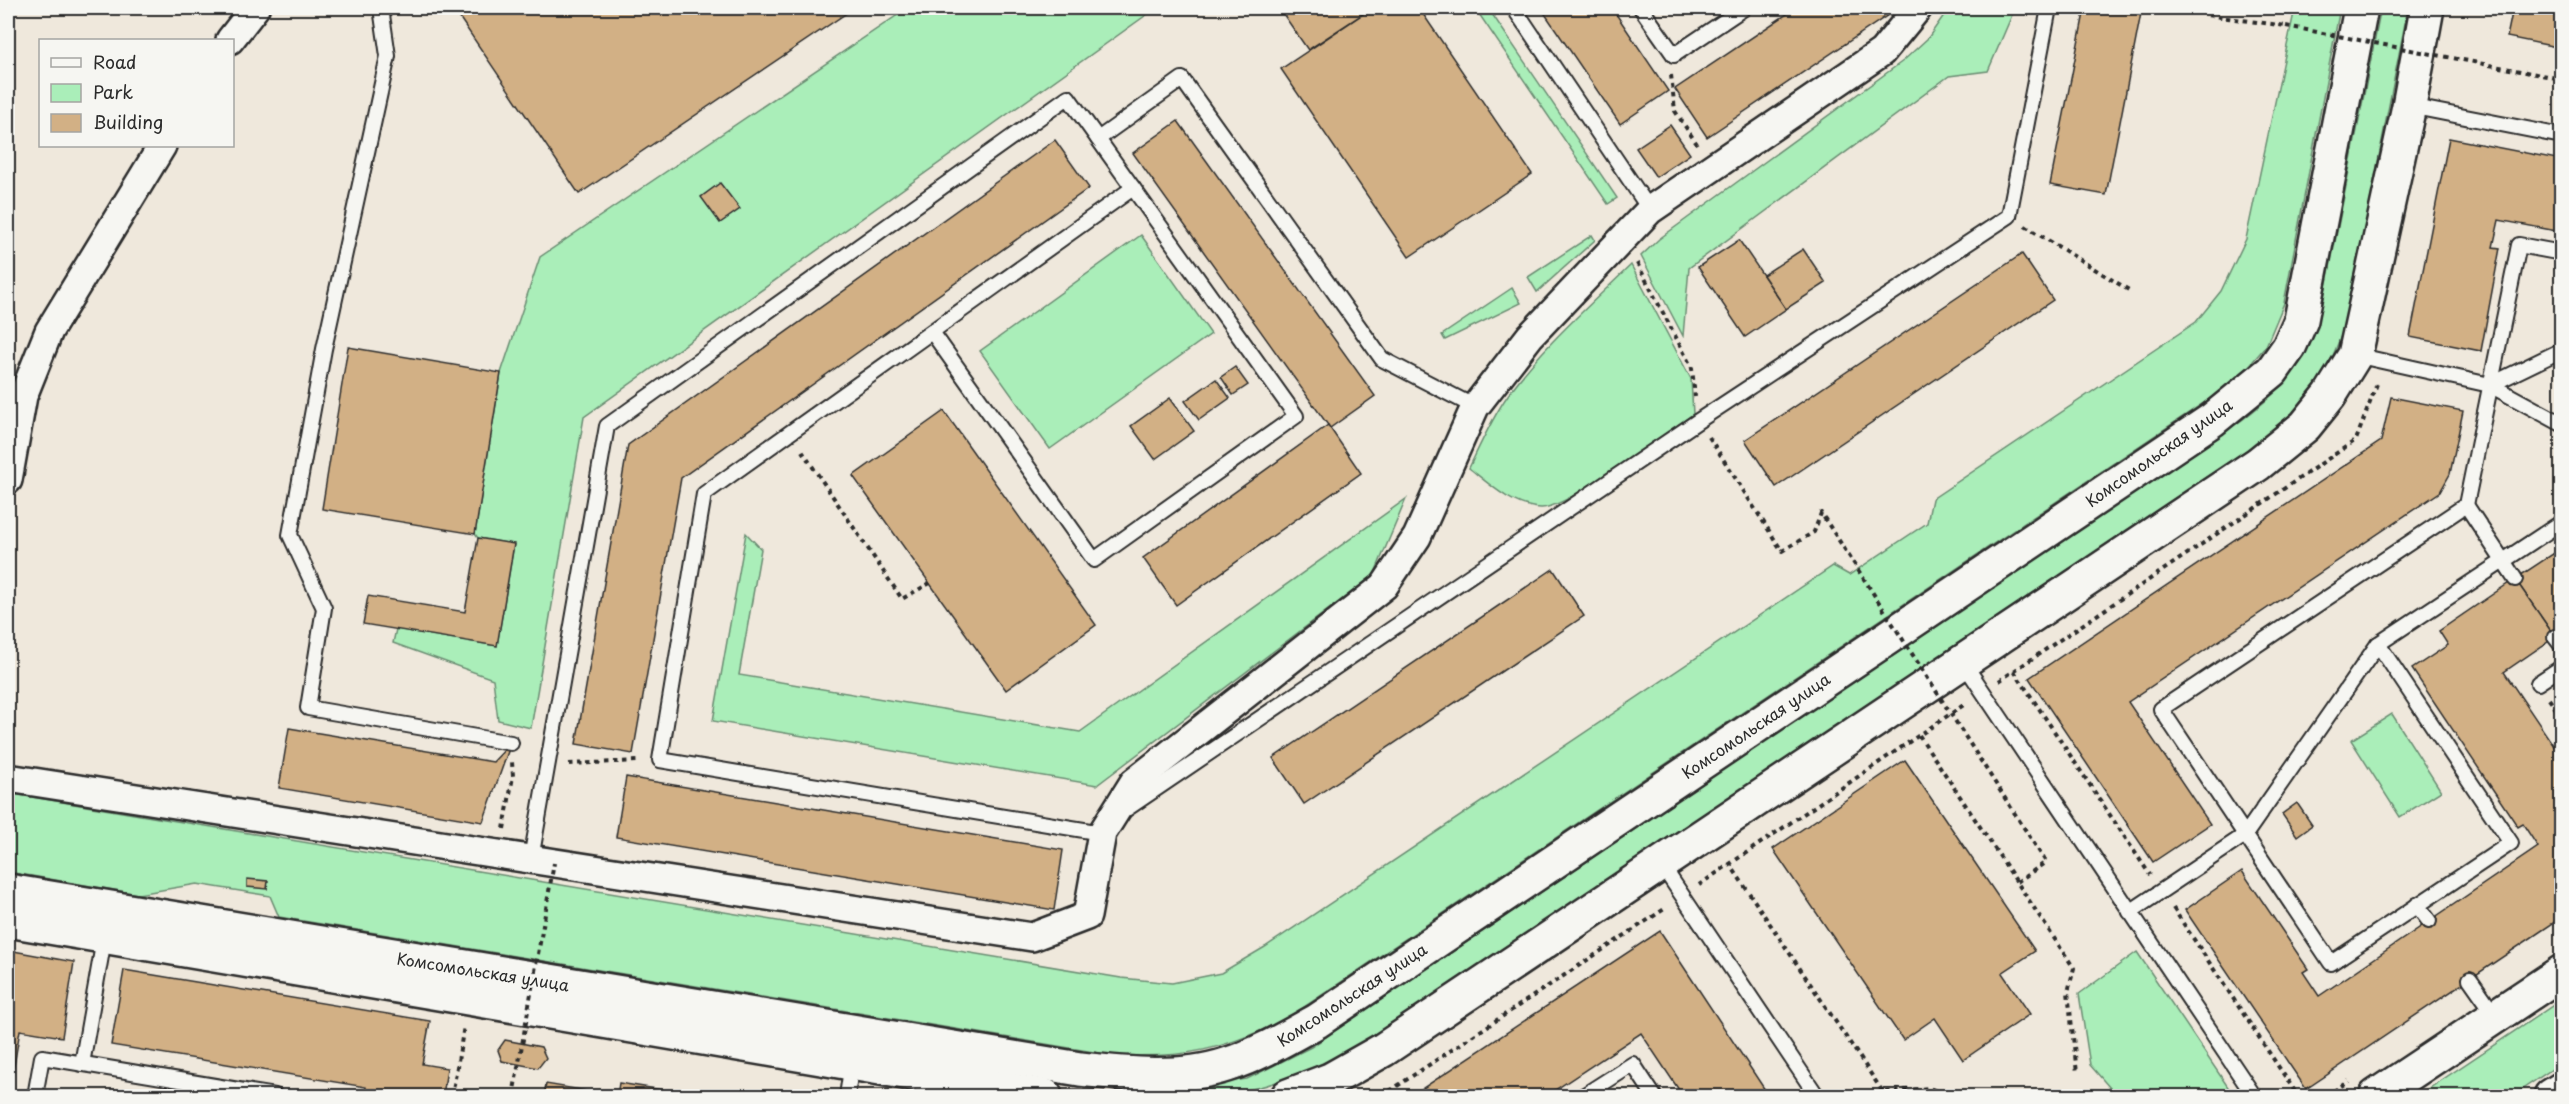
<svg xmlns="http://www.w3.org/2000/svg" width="2569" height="1104" font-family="'Playpen Sans',sans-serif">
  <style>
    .green { fill: #aaeeb9; stroke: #6a8c72; stroke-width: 1.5 }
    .building { fill: #d2b085; stroke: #2b2b2b; stroke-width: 1.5 }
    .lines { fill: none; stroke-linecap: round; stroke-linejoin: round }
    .service-casing { stroke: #2b2b2b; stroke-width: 18 }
    .minor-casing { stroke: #2b2b2b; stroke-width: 32 }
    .tertiary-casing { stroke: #2b2b2b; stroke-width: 38 }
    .secondary-casing { stroke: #2b2b2b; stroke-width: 38 }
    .path { stroke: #2b2b2b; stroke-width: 4; stroke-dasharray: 4.5 4.5; stroke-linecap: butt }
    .service { stroke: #f6f6f2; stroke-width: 14 }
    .minor { stroke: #f6f6f2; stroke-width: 27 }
    .tertiary { stroke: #f6f6f2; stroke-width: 33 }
    .secondary { stroke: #f6f6f2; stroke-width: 33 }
    .path-bridge { stroke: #2b2b2b; stroke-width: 4; stroke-dasharray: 4.5 4.5; stroke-linecap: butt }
    .labels { text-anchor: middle; stroke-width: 4.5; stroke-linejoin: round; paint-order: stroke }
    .street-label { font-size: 16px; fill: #2b2b2b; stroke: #f6f6f2 }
  </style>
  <rect width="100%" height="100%" fill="#efe8dc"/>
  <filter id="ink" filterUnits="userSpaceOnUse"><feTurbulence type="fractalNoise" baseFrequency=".0167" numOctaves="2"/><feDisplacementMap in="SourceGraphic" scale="12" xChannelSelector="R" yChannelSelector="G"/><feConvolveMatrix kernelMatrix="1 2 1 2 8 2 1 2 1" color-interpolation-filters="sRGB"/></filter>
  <g filter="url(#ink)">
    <g class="green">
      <path d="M 908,8 L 1156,8 L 584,417 L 531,728 L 498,720 L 493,679 L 393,643 L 396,629 L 497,646 L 514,544 L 478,538 L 475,534 L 501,373 L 540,257 Z"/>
      <path d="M 1475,8 L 1488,8 L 1617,198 L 1608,204 Z"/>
      <path d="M 1949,8 L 2015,8 L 1988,71 L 1949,76 L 1689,268 L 1683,336 L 1641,256 L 1659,239 L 1903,61 L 1928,38 Z"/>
      <path d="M 2295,8 L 2340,8 L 2284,303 L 2266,346 L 2236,381 L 1289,1017 C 1225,1050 1184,1059 1112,1055 L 279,917 L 270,896 L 197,884 L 138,894 L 8,872 L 8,793 L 1121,978 L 1172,983 L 1221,973 L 1265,947 L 1833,566 L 1849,575 L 1927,523 L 1932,499 L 2196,322 L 2221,291 L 2246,239 Z"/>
      <path d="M 2381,8 L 2408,8 L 2348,315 C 2329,376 2311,402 2260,441 L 1363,1043 C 1323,1064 1280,1085 1234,1093 C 1195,1100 1152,1092 1114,1088 L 1196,1086 L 1247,1079 L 1311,1047 L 2242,420 C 2288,384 2305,366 2322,308 Z"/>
      <path d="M 1141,235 L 1211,334 L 1050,449 L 980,351 Z"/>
      <path d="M 1592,235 L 1595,240 L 1537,292 L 1528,277 Z"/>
      <path d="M 1631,265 L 1691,379 L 1693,414 C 1666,433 1568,509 1541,508 C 1513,507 1489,484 1469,468 C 1481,443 1492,418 1508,395 C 1542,347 1588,307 1631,265 Z"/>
      <path d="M 1512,288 L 1521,303 L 1445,340 L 1442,335 Z"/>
      <path d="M 1406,499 L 1374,575 L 1097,785 L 713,721 L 746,533 L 761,549 L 739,675 L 1080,732 Z"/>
      <path d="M 2392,714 L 2441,791 L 2400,817 L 2351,740 Z"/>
      <path d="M 2137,952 L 2234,1096 L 2117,1096 L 2090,1065 L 2079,994 Z"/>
      <path d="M 2561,1000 L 2561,1063 L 2512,1096 L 2418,1096 Z"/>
    </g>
    <g class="building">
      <path d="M 453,8 L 854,8 L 579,194 Z"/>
      <path d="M 1279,8 L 1372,8 L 1308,50 Z"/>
      <path d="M 1372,8 L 1419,8 L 1532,174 L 1409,257 L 1281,69 Z"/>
      <path d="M 1541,8 L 1612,8 L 1668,91 L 1620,124 Z"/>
      <path d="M 1796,8 L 1892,8 L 1894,11 L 1707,137 L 1675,89 Z"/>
      <path d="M 2085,8 L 2142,8 L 2106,195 L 2050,185 Z"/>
      <path d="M 2513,8 L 2562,8 L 2562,48 L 2507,37 Z"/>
      <path d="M 1178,121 L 1375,396 L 1330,428 L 1133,153 Z"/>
      <path d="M 1670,125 L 1690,154 L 1656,177 L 1636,148 Z"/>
      <path d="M 2449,138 L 2562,160 L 2562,232 L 2499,220 L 2493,247 L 2500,248 L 2481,351 L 2410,337 Z"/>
      <path d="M 1055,140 L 1089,188 L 681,478 L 633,754 L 576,744 L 628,445 Z"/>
      <path d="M 720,183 L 740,209 L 720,223 L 701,197 Z"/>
      <path d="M 1739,240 L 1786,309 L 1745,337 L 1698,267 Z"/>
      <path d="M 1803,249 L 1826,283 L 1786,309 L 1763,275 Z"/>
      <path d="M 2022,254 L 2053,300 L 1776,487 L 1745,440 Z"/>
      <path d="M 348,347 L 501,373 L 475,534 L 322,509 Z"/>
      <path d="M 1235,367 L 1248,385 L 1233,395 L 1221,377 Z"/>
      <path d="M 1216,379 L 1230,398 L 1199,420 L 1185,401 Z"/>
      <path d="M 2391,397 L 2463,411 L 2450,474 L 2440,492 L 2128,702 L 2210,824 L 2153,862 L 2029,678 L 2381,441 Z"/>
      <path d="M 1170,398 L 1194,431 L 1155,459 L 1131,426 Z"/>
      <path d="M 944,411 L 1096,625 L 1006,690 L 853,476 Z"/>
      <path d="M 1328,425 L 1361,473 L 1176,605 L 1143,558 Z"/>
      <path d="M 478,538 L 514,544 L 497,646 L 363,624 L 368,596 L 465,612 Z"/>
      <path d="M 2562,548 L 2562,633 L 2555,637 L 2515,579 Z"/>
      <path d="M 1553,569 L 1584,616 L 1304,804 L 1273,758 Z"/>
      <path d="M 2515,579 L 2555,637 L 2504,672 L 2562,758 L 2562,917 L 2306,1089 L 2185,910 L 2242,871 L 2308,969 L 2303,972 L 2319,996 L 2538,847 L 2523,824 L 2518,827 L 2412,669 L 2448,645 L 2439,631 Z"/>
      <path d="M 289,728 L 493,762 L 511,743 L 483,822 L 279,788 Z"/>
      <path d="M 1905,760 L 2035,951 L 2002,973 L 2030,1014 L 1963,1060 L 1935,1018 L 1903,1040 L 1773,849 Z"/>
      <path d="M 626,777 L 1063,850 L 1054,910 L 616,837 Z"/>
      <path d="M 2297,803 L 2312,825 L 2297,836 L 2282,814 Z"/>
      <path d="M 247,879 L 268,881 L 267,889 L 247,887 Z"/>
      <path d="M 1660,931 L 1769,1096 L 1683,1096 L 1641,1033 L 1546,1096 L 1411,1096 Z"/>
      <path d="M 8,950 L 74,962 L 62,1037 L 20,1030 L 9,1096 Z"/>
      <path d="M 124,970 L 430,1021 L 422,1064 L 447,1068 L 443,1096 L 365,1096 L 366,1087 L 111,1045 Z"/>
      <path d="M 505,1040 L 541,1047 L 546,1058 L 538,1068 L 502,1061 L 498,1050 Z"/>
      <path d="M 619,1083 L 700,1096 L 544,1096 L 546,1084 L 617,1096 Z"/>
    </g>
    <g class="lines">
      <defs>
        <g id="service">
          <path d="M 381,8 L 388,56 L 324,349 L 290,535 L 324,608 L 308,708 L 511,743"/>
          <path d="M 1514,8 L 1650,210"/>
          <path d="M 1641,8 L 1674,55 L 1744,8"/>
          <path d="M 2409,106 L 2562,136"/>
          <path d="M 1098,139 L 1182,79 L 1382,359 L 1475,407"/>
          <path d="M 2355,355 L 2490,385 L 2562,424"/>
          <path d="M 2490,385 L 2562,350"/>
          <path d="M 2466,505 L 2515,579"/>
          <path d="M 2555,637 L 2562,646"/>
          <path d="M 2378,644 L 2511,843 L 2331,963 L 2161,709 L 2466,505 L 2519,245 L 2562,253"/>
          <path d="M 1963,662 L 2254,1096"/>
          <path d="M 2538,683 L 2562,667"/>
          <path d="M 1122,812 L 1698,421 L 2009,216 L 2049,8"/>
          <path d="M 1102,833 L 660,760 L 704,494 L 1133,188"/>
          <path d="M 531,859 L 607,426 L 1068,97 L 1296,416 L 1094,560 L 932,332"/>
          <path d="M 1661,864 L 1817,1096"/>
          <path d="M 2417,905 L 2429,921"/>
          <path d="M 2130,912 L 2245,835 L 2378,644 L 2562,522"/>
          <path d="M 2470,979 L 2496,1016"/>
          <path d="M 82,1064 L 104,939"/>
          <path d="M 35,1096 L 42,1057 L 275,1096"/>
          <path d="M 847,1096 L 852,1062"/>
          <path d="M 1583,1096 L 1633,1064 L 1654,1096"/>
        </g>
        <g id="minor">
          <path d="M 230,40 L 255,8"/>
          <path d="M 8,480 L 23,396 L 49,331 L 162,146"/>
          <path d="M 8,778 L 1032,937 L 1087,916 L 1102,833 L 1134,782 L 1384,586 L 1417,537 L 1475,407 L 1530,336 L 1650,210 L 1882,52 L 1918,8"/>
        </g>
        <g id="tertiary">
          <path d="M 8,891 L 1080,1069 C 1126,1074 1181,1080 1226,1065 C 1258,1055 1288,1037 1317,1021 L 2212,420 L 2272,371 L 2289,347 L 2301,320 L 2361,8"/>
          <path d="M 8,920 L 1045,1096"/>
          <path d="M 1288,1096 L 1330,1080 L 1383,1050 L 2258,464 L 2305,426 L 2330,395 L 2355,355 L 2409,106 L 2427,8"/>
        </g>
        <g id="secondary">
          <path d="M 2376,1096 L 2562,972"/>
          <path d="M 2551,1096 L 2562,1089"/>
        </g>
      </defs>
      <use href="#service" class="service-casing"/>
      <use href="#minor" class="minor-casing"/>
      <use href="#tertiary" class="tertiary-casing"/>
      <use href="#secondary" class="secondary-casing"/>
      <g class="path">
        <path d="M 2206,8 L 2206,15 L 2286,26"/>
        <path d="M 1671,75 L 1675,111 L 1697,144"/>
        <path d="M 2025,226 L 2132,292"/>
        <path d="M 1637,263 L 1692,368 L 1695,397"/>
        <path d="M 1709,437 L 1782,551 L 1814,532 L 1821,513 L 1853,562"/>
        <path d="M 802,451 L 902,599 L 930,583"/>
        <path d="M 2014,671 L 2150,875"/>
        <path d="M 1999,681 L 2356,440 L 2378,381"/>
        <path d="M 2549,699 L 2562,718"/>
        <path d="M 1919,735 L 2074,968 L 2068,992 L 2077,1073"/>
        <path d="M 569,764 L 639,761"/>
        <path d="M 504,829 L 513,776 L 512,762"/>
        <path d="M 1729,863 L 1883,1092 L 1929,1088 L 1950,1096"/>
        <path d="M 2017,882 L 2046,862"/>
        <path d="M 1699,885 L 1965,704"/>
        <path d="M 2173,908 L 2298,1096"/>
        <path d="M 452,1096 L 464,1026"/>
        <path d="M 1382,1096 L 1666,908"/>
        <path d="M 2326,1096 L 2349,1081"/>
      </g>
      <use href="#service" class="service"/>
      <use href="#minor" class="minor"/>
      <use href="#tertiary" class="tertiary"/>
      <use href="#secondary" class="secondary"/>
      <g class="path-bridge">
        <path d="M 2286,26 L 2562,79"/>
        <path d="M 1853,562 L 2046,862"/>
        <path d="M 513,1096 L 554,863"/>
      </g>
    </g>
  </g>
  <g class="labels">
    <g class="street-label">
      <text transform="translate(2159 453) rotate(-35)" y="6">Комсомольская улица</text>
      <text transform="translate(1756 726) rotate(-34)" y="6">Комсомольская улица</text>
      <text transform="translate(483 972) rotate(9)" y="6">Комсомольская улица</text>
      <text transform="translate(1352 995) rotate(-33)" y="6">Комсомольская улица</text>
    </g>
  </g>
  <rect width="2569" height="1104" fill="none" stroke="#f6f6f2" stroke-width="30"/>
  <rect x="15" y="15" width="2539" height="1074" fill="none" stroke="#2b2b2b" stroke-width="2" filter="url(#ink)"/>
  <rect x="39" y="39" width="195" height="108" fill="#f6f6f2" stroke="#a5a5a2" stroke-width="1.5"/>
  <rect x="51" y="58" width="30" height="9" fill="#f6f6f2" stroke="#a5a5a2" stroke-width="1.5"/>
  <text x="93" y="69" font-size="18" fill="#2b2b2b">Road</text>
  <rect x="51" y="84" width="30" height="18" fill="#aaeeb9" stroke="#a5a5a2" stroke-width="1.5"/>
  <text x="93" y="99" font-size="18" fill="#2b2b2b">Park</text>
  <rect x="51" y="114" width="30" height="18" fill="#d2b085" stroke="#a5a5a2" stroke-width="1.5"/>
  <text x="93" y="129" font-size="18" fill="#2b2b2b">Building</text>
</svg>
